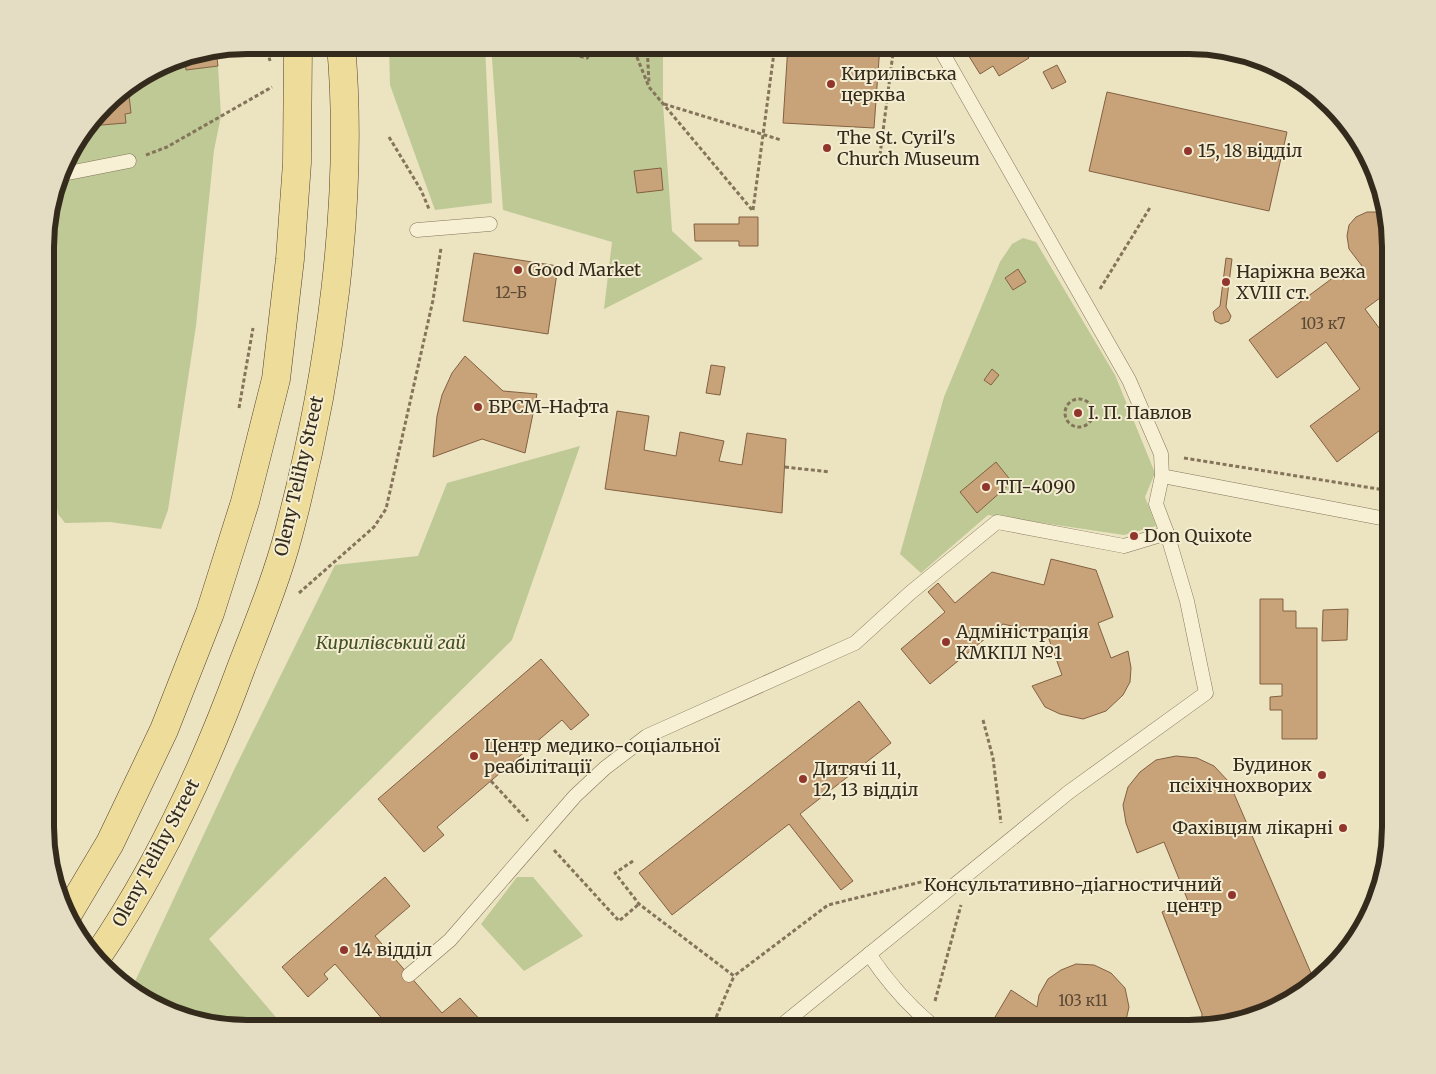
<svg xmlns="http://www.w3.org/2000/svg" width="1436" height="1074" font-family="Merriweather,serif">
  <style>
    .green { fill: #bec996 }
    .building { fill: #c8a279; stroke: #826141 }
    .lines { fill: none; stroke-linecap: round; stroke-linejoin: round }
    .service-casing { stroke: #84755a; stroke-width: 15 }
    .primary-casing { stroke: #52432e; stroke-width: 29 }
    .path { stroke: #84755a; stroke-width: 3; stroke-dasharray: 4 2.5; stroke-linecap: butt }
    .service { stroke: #f7f0d4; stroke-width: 14 }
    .primary { stroke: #eedc9a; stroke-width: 28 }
    .poi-dot { fill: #91362c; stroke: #f4edd1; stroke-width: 2 }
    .labels { text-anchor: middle; stroke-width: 4; stroke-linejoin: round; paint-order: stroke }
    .number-label { font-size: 15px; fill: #5a4934 }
    .poi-label { font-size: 18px; fill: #352b1d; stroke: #f4edd1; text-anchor: start }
    .street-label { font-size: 18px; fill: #352b1d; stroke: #f4edd1 }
    .park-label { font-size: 18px; font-style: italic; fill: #415025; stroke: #f4edd1 }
    .rim { fill: none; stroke: #352b1d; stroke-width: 6 }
  </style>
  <rect width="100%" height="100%" fill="#ece3c1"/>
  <g class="green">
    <path d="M 389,45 L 485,45 L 492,203 L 435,210 L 390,85 Z"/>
    <path d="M 491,45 L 663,45 L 663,104 L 672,231 L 703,259 L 604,309 L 612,242 L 503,210 Z"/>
    <path d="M 184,55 L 186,70 L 218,66 L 221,116 L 214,150 L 196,326 L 168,510 L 161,529 L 110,522 L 65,523 L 58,514 L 46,436 L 47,220 L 63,174 L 73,172 L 72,146 L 89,126 L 126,122 L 125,114 L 131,113 L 128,87 Z"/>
    <path d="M 1023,238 L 1036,242 L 1115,375 L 1155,473 L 1145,497 L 1156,526 L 1124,535 L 988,515 L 921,573 L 900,554 L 944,397 L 1000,262 L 1012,244 Z"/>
    <path d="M 580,446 L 512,640 L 209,939 L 286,1029 L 234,1029 L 170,1014 L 131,990 L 234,770 L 335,565 L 418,556 L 447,483 Z"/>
    <path d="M 517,877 L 533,877 L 583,936 L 524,971 L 481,924 Z"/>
  </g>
  <g class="building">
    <path d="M 788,45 L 880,45 L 874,128 L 783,123 Z"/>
    <path d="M 962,45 L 1025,45 L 1021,47 L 1029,58 L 999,76 L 993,66 L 980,74 Z"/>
    <path d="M 216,50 L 218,66 L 186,70 L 184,55 Z"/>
    <path d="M 1057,65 L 1066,82 L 1052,89 L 1043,72 Z"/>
    <path d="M 128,87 L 131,113 L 125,114 L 126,123 L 89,126 L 114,95 Z"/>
    <path d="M 1107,92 L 1287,132 L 1269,211 L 1089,171 Z"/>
    <path d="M 661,168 L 663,190 L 637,193 L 634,171 Z"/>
    <path d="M 1367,212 L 1377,212 L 1384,216 L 1391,247 L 1391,305 L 1384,295 L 1365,309 L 1391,344 L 1391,422 L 1337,462 L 1310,426 L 1360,389 L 1326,342 L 1277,378 L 1249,340 L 1338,274 L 1343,280 L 1362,266 L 1349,249 L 1347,236 L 1349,225 L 1356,217 Z"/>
    <path d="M 739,217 L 758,217 L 758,246 L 739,246 L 739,241 L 695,241 L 694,224 L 739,224 Z"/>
    <path d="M 474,253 L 558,266 L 548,334 L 463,321 Z"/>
    <path d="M 1226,258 L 1232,259 L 1226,307 L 1231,316 L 1229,321 L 1221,324 L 1215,321 L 1213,312 L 1220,306 Z"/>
    <path d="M 1018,269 L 1026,282 L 1013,290 L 1005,278 Z"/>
    <path d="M 465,356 L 503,391 L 537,394 L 525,453 L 482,439 L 433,457 L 437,416 L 442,395 L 452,373 Z"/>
    <path d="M 711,365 L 725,367 L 720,395 L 706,393 Z"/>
    <path d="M 992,369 L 999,375 L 991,385 L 984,380 Z"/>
    <path d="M 617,411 L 649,416 L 644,450 L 676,456 L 680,432 L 724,441 L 719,461 L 742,465 L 747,433 L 786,439 L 782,513 L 605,489 Z"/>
    <path d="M 996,462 L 1012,482 L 977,513 L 960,492 Z"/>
    <path d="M 1051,559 L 1096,570 L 1113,617 L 1098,623 L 1111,658 L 1128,651 L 1131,668 L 1130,682 L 1123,695 L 1106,711 L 1083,719 L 1060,714 L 1045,707 L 1032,686 L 1062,675 L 1047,634 L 1003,624 L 930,684 L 901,649 L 945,612 L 928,592 L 938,583 L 955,603 L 992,572 L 1044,585 Z"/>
    <path d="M 46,570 L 51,570 L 48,620 L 46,620 Z"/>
    <path d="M 1260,599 L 1283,599 L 1283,611 L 1296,611 L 1296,628 L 1317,628 L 1317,739 L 1282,739 L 1282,710 L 1270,710 L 1270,697 L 1282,696 L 1282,684 L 1260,684 Z"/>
    <path d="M 1348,609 L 1347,640 L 1322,641 L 1323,610 Z"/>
    <path d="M 541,659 L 589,715 L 571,730 L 562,720 L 437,827 L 444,835 L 424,852 L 378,799 Z"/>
    <path d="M 859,701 L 891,743 L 800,814 L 853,881 L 841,890 L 789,824 L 672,915 L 639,873 Z"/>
    <path d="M 1176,756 L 1197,758 L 1214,766 L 1229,782 L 1314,980 L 1278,1008 L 1201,1026 L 1202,1014 L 1162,912 L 1188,901 L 1164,842 L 1137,853 L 1126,823 L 1123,805 L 1128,787 L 1140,772 L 1156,760 Z"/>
    <path d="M 385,877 L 410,906 L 375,936 L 442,1013 L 460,998 L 484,1024 L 479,1029 L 391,1029 L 335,964 L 324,974 L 328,979 L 308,997 L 282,967 Z"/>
    <path d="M 1076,964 L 1094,965 L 1111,973 L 1125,988 L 1129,1007 L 1124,1029 L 988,1029 L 1011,990 L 1037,1007 L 1039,995 L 1048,979 L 1061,970 Z"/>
  </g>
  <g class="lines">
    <defs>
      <g id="service">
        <path d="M 63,174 L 129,161"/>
        <path d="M 417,230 L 490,224"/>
        <path d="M 1162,476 L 1391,520"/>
        <path d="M 869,954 C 889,984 909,1007 937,1029"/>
        <path d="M 409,975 L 450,940 L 575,796 L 605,768 L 647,736 L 855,643 L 910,593 L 997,522 L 1124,546 L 1167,533"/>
        <path d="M 777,1029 L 1069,792 L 1206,693 L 1187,601 L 1167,533 L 1156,504 L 1162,476 L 1161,454 L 1129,380 L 938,45"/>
      </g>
      <g id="primary">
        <path d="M 66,917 L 110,843 L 164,730 L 210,613 L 245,502 L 276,379 L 290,259 L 297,163 L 298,45"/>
        <path d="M 97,957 C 158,868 204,769 241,668 C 258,624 277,578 289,532 C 329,381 355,201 341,45"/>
      </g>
    </defs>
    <use href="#service" class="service-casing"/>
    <use href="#primary" class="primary-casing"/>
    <g class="path">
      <path d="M 266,45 L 270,61"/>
      <path d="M 544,45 L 545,48 L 587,58 L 597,45"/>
      <path d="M 632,45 L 649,87 L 753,211"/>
      <path d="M 647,45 L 649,83"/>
      <path d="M 664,104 L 781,140"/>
      <path d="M 389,137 L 421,190 L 429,209"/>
      <path d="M 146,155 L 167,147 L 272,87"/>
      <path d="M 880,155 L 894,45"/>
      <path d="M 753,210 L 775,45"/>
      <path d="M 1100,289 L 1151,206"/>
      <circle cx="1079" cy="413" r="14"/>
      <path d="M 239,408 L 253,328"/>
      <path d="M 1184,458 L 1391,491"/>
      <path d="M 785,467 L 830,472"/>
      <path d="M 299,593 L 374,527 L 386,509 L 433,300 L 441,248"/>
      <path d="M 983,720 L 993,758 L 1001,823"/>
      <path d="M 491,781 L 528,821"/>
      <path d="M 554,850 L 619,921 L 639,904"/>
      <path d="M 633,861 L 615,873 L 639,904 L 734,976 L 828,905 L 925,881"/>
      <path d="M 935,1001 L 961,905"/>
      <path d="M 711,1029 L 734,976"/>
    </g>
    <use href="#service" class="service"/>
    <use href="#primary" class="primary"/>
  </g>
  <g class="poi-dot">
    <circle cx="831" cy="84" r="5"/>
    <circle cx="827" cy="148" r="5"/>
    <circle cx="1188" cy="151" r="5"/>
    <circle cx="518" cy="270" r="5"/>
    <circle cx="1226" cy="282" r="5"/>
    <circle cx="478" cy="407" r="5"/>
    <circle cx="1078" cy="413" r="5"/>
    <circle cx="986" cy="487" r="5"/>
    <circle cx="1134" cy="536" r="5"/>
    <circle cx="946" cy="642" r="5"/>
    <circle cx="474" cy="756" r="5"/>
    <circle cx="1322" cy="775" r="5"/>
    <circle cx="803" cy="779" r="5"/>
    <circle cx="1343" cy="828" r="5"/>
    <circle cx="1232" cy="895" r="5"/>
    <circle cx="344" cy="950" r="5"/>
  </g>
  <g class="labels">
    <g class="number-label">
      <text x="511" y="298">12-Б</text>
      <text x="1323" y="329">103 к7</text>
      <text x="1083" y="1006">103 к11</text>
    </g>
    <g class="poi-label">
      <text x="841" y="80">Кирилівська<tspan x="841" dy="21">церква</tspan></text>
      <text x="837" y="144">The St. Cyril's<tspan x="837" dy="21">Church Museum</tspan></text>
      <text x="1198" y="157">15, 18 відділ</text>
      <text x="528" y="276">Good Market</text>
      <text x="1236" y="278">Наріжна вежа<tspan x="1236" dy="21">XVIII ст.</tspan></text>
      <text x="488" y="413">БРСМ-Нафта</text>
      <text x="1088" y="419">І. П. Павлов</text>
      <text x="996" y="493">ТП-4090</text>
      <text x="1144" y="542">Don Quixote</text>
      <text x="956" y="638">Адміністрація<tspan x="956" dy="21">КМКПЛ №1</tspan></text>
      <text x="484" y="752">Центр медико-соціальної<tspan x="484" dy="21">реабілітації</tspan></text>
      <text x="1312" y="771" text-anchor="end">Будинок<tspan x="1312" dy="21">псіхічнохворих</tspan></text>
      <text x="813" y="775">Дитячі 11,<tspan x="813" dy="21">12, 13 відділ</tspan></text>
      <text x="1333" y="834" text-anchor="end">Фахівцям лікарні</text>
      <text x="1222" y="891" text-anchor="end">Консультативно-діагностичний<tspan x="1222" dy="21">центр</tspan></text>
      <text x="354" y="956">14 відділ</text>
    </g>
    <g class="street-label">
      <text transform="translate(299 476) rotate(-77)" y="6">Oleny Telihy Street</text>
      <text transform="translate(156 853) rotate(-62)" y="6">Oleny Telihy Street</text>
    </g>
    <g class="park-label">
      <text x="391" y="649">Кирилівський гай</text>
    </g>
  </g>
  <path d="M0 0H1436V1074H0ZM247 54H1189A193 193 0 0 1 1382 247V827A193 193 0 0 1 1189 1020H247A193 193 0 0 1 54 827V247A193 193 0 0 1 247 54Z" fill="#e5ddc3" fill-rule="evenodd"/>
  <path class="rim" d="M247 54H1189A193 193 0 0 1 1382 247V827A193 193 0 0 1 1189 1020H247A193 193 0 0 1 54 827V247A193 193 0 0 1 247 54Z"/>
</svg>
